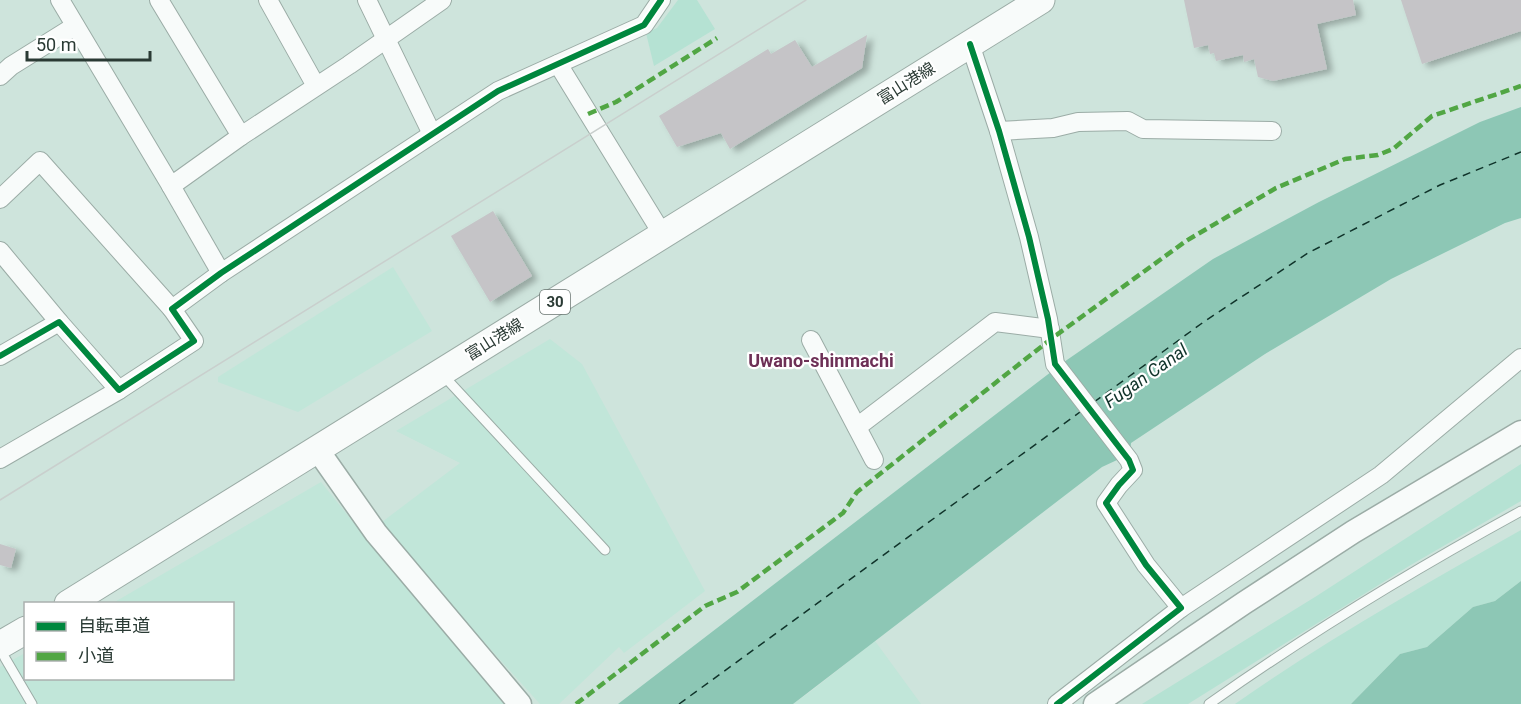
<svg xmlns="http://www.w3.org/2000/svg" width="1521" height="704" font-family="Roboto,'Noto Sans JP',sans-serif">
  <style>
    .built { fill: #c1e6d9 }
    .green { fill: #b5e2d3 }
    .water { fill: #8dc7b5 }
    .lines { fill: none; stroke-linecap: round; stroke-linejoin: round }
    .ferry { stroke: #10332a; stroke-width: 1.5; stroke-dasharray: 8 6; stroke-linecap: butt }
    .building { fill: #c5c4c7; filter: url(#shadow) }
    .service-casing { stroke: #9baca6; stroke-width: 11 }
    .minor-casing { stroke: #9baca6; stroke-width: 20 }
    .tertiary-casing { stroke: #9baca6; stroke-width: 25 }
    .primary-casing { stroke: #9baca6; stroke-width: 29 }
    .service { stroke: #f8fbfa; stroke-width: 9 }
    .minor { stroke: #f8fbfa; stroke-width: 18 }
    .tertiary { stroke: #f8fbfa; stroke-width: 22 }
    .primary { stroke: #f8fbfa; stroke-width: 27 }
    .tram { stroke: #c9cfcd; stroke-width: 1.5 }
    .quiet { stroke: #51a644; stroke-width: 4.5; stroke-dasharray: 9 4.5; stroke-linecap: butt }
    .cycleway-casing { stroke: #fff; stroke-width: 10 }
    .cycleway { stroke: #00873e; stroke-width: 6 }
    .labels { text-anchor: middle; stroke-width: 4.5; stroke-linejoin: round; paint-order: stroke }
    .shield { fill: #fff; stroke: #6a7571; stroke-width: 1.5 }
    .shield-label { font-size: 15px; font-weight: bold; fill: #2a3a34 }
    .street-label { font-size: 16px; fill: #2a3a34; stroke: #fff }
    .neighbourhood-label { font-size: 18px; font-weight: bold; fill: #6d3056; stroke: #fff }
    .water-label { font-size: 18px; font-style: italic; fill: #10332a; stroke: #fff }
  </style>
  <defs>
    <filter id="shadow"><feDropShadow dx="6" dy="3.5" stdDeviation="3" flood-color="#0004"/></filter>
  </defs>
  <rect width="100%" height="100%" fill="#cee4dc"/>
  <g class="built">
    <path d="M 393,267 L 432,331 L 298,412 L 218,382 L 218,377 Z"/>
    <path d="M 550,339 L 582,364 L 705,591 L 624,653 L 619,647 L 559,704 L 540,704 L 420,571 L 382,522 L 460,463 L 396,431 Z"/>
    <path d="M 321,482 L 399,579 L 505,704 L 0,704 L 0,667 L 25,653 L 26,678 L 232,678 L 232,604 L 113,603 Z"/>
    <path d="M 875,641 L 921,704 L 793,704 L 810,692 Z"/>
  </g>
  <g class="green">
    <path d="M 678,0 L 697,0 L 715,29 L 654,66 L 646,33 L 657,28 Z"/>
    <path d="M 1521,464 L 1521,501 L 1409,566 L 1188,704 L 1142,704 L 1315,597 Z"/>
    <path d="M 1521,530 L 1521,581 L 1495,601 L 1473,607 L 1427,647 L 1400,654 L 1351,704 L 1235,704 C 1326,640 1424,585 1521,530 Z"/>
  </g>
  <g class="water">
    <path d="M 1521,107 L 1521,218 L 1505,223 L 1391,279 L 1265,354 L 1131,443 L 1130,454 L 1102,467 L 793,704 L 618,704 L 1064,362 L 1213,259 L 1319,202 L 1480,122 Z"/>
    <path d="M 1521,581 L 1521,704 L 1351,704 L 1400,654 L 1427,647 L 1473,607 L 1495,601 Z"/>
  </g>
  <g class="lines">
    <g class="ferry">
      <path d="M 1094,402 L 1205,321 L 1308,253 L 1440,185 L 1521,152"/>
      <path d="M 679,704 L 1080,412"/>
    </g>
  </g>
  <g class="building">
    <path d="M 1184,0 L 1353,0 L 1356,15 L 1317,24 L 1327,69 L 1273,81 L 1258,77 L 1254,59 L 1244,62 L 1243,55 L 1216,61 L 1214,53 L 1210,54 L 1208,45 L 1194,48 Z"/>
    <path d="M 1401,0 L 1521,0 L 1521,31 L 1422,64 Z"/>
    <path d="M 867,35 L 862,68 L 730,149 L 721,133 L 677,147 L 659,116 L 768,49 L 771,54 L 795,40 L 812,67 Z"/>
    <path d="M 493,211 L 532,276 L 490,302 L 451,236 Z"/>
    <path d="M 0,544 L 16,549 L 11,568 L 0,565 Z"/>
  </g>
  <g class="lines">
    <defs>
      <g id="service">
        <path d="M 442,374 L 605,550"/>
        <path d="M 5,658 L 32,704"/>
        <path d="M 1209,704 C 1309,633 1413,570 1521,511"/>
      </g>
      <g id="minor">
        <path d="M 60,0 L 171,186 L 241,136 L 349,65 L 442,0"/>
        <path d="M 159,0 L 241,136"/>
        <path d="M 268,0 L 316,86"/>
        <path d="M 367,0 L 432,134"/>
        <path d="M 970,44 L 999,131 L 1029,237 L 1048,319 L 1055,364 L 1129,460 L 1133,470 L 1119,485 L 1106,503 L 1146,565 L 1181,608 L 1057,704"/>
        <path d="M 558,64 L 663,235"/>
        <path d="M 0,76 L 11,66 L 75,26"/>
        <path d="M 999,131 L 1053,128 L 1078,122 L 1128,121 L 1143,129 L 1272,131"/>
        <path d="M 171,186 L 221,273"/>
        <path d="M 0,199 L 40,161 L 172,309"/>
        <path d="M 0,251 L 59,322"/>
        <path d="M 811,340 L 874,460"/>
        <path d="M 0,356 L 59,322 L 119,390 L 194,341 L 172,309 L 221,273 L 498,91 L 644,25 L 661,0"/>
        <path d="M 857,427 L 995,322 L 1050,329"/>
        <path d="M 0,459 L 119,390"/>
        <path d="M 1181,608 L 1381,475 L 1521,358"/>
      </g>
      <g id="tertiary">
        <path d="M 317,449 L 376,533 L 520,704"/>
        <path d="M 1095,704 L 1244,603 L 1353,532 L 1521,432"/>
      </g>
      <g id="primary">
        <path d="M 68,604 L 1041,0"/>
        <path d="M 0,645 L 26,630"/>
      </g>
    </defs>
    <use href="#service" class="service-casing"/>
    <use href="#minor" class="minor-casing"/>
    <use href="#tertiary" class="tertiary-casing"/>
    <use href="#primary" class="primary-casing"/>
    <use href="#service" class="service"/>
    <use href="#minor" class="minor"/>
    <use href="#tertiary" class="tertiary"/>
    <use href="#primary" class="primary"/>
    <path class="tram" d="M 0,500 L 806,0"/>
    <g class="quiet">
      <path d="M 588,114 L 616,102 L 717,38"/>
      <path d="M 576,704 L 705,606 L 737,592 L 843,513 L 857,492 L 1051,339 L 1186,241 L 1276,188 L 1345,159 L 1378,155 L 1393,149 L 1432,116 L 1521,86"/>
    </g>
    <defs>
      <g id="cycleway">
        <path d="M 970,44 L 999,131 L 1029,237 L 1048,319 L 1055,364 L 1129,460 L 1133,470 L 1119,485 L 1106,503 L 1146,565 L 1181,608 L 1057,704"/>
        <path d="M 0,356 L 59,322 L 119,390 L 194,341 L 172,309 L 221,273 L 498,91 L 644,25 L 661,0"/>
      </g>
    </defs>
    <use href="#cycleway" class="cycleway-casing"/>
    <use href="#cycleway" class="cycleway"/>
  </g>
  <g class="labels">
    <rect class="shield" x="540" y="290" width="30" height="24" rx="4.5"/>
    <g class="shield-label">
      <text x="555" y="307">30</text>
    </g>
    <g class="street-label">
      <text transform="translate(906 83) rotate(-32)" y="6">富山港線</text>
      <text transform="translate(494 339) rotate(-32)" y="6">富山港線</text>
    </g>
    <g class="neighbourhood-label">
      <text x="821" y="367">Uwano-shinmachi</text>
    </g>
    <g class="water-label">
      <text transform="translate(1146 376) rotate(-35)" y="6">Fugan Canal</text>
    </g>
  </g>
  <rect x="24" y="602" width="210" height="78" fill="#ffffff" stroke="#aab0ae" stroke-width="1.5"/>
  <rect x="36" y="622" width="30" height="9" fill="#00873e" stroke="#aab0ae" stroke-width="1.5"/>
  <text x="78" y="632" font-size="18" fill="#2a3a34">自転車道</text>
  <rect x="36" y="652" width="30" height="9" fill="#51a644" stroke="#aab0ae" stroke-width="1.5"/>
  <text x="78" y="662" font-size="18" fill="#2a3a34">小道</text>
  <path d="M27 51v9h123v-9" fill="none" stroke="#2a3a34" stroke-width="3"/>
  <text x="36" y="51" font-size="18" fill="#2a3a34" stroke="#ffffff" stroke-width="4.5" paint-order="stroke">50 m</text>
</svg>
